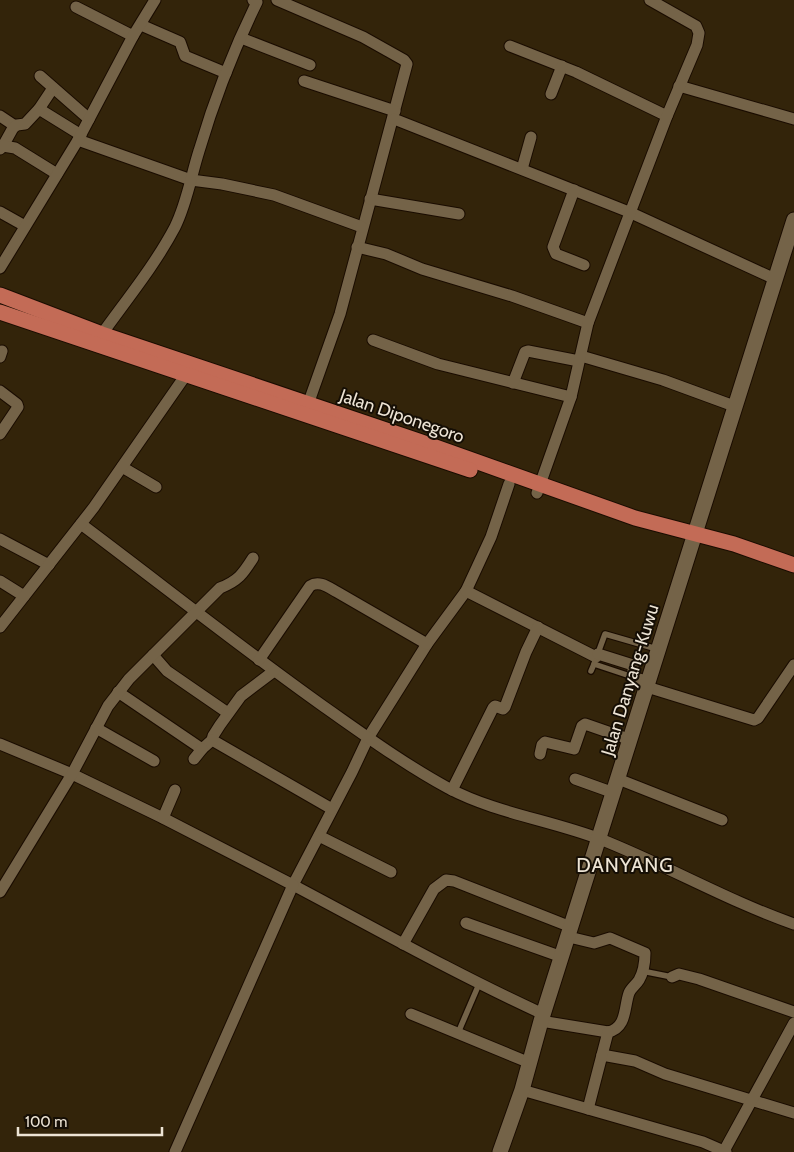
<svg xmlns="http://www.w3.org/2000/svg" width="794" height="1152" font-family="Cabin,sans-serif">
  <style>
    .lines { fill: none; stroke-linecap: round; stroke-linejoin: round }
    .lane-casing { stroke: #1a0c00; stroke-width: 8 }
    .street-casing { stroke: #1a0c00; stroke-width: 13 }
    .secondary-casing { stroke: #1a0c00; stroke-width: 17 }
    .primary-casing { stroke: #1a0c00; stroke-width: 17 }
    .lane { stroke: #746348; stroke-width: 5.5 }
    .street { stroke: #746348; stroke-width: 11 }
    .secondary { stroke: #746348; stroke-width: 15 }
    .primary { stroke: #c36b56; stroke-width: 15 }
    .labels { text-anchor: middle; stroke-width: 4; stroke-linejoin: round; paint-order: stroke }
    .street-label { font-size: 18px; fill: #ede4d5; stroke: #150e05 }
    .quarter-label { font-size: 20px; letter-spacing: 1px; fill: #ede4d5; stroke: #150e05 }
  </style>
  <rect width="100%" height="100%" fill="#33240a"/>
  <g class="lines">
    <defs>
      <g id="lane">
        <path d="M 591,671 L 594,664"/>
        <path d="M 633,677 L 594,664 L 605,634 L 657,649"/>
        <path d="M 642,971 L 672,977"/>
        <path d="M 458,1033 L 479,984"/>
      </g>
      <g id="street">
        <path d="M 277,0 L 363,37 L 404,60 L 407,64 L 340,314 L 306,410"/>
        <path d="M 76,7 L 133,36"/>
        <path d="M 141,25 L 180,42 L 185,56 L 226,73"/>
        <path d="M 241,38 L 310,65"/>
        <path d="M 510,46 L 576,72 L 667,116"/>
        <path d="M 40,76 L 89,119"/>
        <path d="M 304,81 L 395,111"/>
        <path d="M 679,86 L 794,119"/>
        <path d="M 551,94 L 562,66"/>
        <path d="M 39,109 L 81,135"/>
        <path d="M 0,116 L 15,126"/>
        <path d="M 394,119 L 629,212 L 775,279"/>
        <path d="M 78,140 L 191,180 L 222,184 L 274,195 L 362,227"/>
        <path d="M 3,146 L 13,128 L 17,125 L 25,124 L 39,109 L 53,88"/>
        <path d="M 0,149 L 3,146 L 15,148 L 57,174"/>
        <path d="M 522,169 L 531,137"/>
        <path d="M 574,190 L 553,247 L 556,254 L 584,265"/>
        <path d="M 370,199 L 459,214"/>
        <path d="M 0,212 L 25,226"/>
        <path d="M 357,247 L 386,254 L 422,269 L 512,296 L 588,323"/>
        <path d="M 0,268 L 78,140 L 133,36 L 155,0"/>
        <path d="M 102,334 C 127,299 155,265 175,227 C 187,203 191,176 199,151 C 214,100 234,49 257,2 L 253,0"/>
        <path d="M 373,340 L 438,364 L 571,397"/>
        <path d="M 581,356 L 663,380 L 734,406"/>
        <path d="M 0,357 L 2,351"/>
        <path d="M 513,383 L 525,352 L 528,351 L 579,361"/>
        <path d="M 0,391 L 17,404 L 18,407 L 0,434"/>
        <path d="M 122,467 L 156,487"/>
        <path d="M 509,484 L 491,537 L 466,591 L 427,644 L 368,738 L 352,772 L 293,885 C 376,929 458,975 543,1014"/>
        <path d="M 537,493 L 571,397 L 588,323 L 667,116 L 697,45 L 699,33 L 696,26 L 650,0"/>
        <path d="M 81,524 C 161,584 240,647 323,706 C 363,734 404,764 448,788 C 495,813 550,820 600,839 C 666,865 728,901 794,924"/>
        <path d="M 0,539 L 49,565"/>
        <path d="M 0,581 L 24,596"/>
        <path d="M 466,591 L 596,657"/>
        <path d="M 0,627 L 94,507 L 190,369"/>
        <path d="M 598,654 L 633,665 L 633,677 L 649,682"/>
        <path d="M 153,655 L 167,671 L 228,713"/>
        <path d="M 259,660 L 310,586 C 319,580 328,587 337,592 L 427,644"/>
        <path d="M 274,671 L 241,696 L 220,725 L 213,736 L 212,740 L 332,809"/>
        <path d="M 647,687 L 754,720 L 758,718 L 794,665"/>
        <path d="M 118,692 L 202,749 L 212,740"/>
        <path d="M 96,728 L 154,761"/>
        <path d="M 0,744 L 72,774 L 163,818 L 293,885 L 175,1152"/>
        <path d="M 540,754 L 542,745 L 545,742 L 574,749 L 582,726 L 585,724 L 631,740"/>
        <path d="M 194,759 L 202,749"/>
        <path d="M 575,779 L 614,793"/>
        <path d="M 618,779 L 722,820"/>
        <path d="M 452,790 L 493,708 L 495,706 L 503,709 L 505,707 L 526,652 L 538,627"/>
        <path d="M 163,818 L 175,790"/>
        <path d="M 319,836 L 391,872"/>
        <path d="M 0,892 L 72,774 L 108,706 L 129,679 L 220,588 C 238,581 243,574 253,558"/>
        <path d="M 466,923 L 562,957"/>
        <path d="M 403,944 L 434,889 L 446,880 L 454,881 L 571,927"/>
        <path d="M 672,977 L 679,974 L 699,979 L 794,1012"/>
        <path d="M 411,1014 L 530,1063"/>
        <path d="M 541,1021 L 608,1032 C 627,1028 624,1007 629,993 C 631,988 636,985 639,980 C 643,973 645,962 645,953 L 610,938 L 594,943 L 569,937"/>
        <path d="M 602,1055 L 635,1061 L 665,1074 L 794,1113"/>
        <path d="M 522,1090 L 703,1142 L 726,1152"/>
        <path d="M 588,1109 L 608,1032"/>
        <path d="M 724,1151 L 794,1023"/>
      </g>
      <path id="secondary" d="M 500,1152 L 522,1090 L 541,1021 L 794,220"/>
      <g id="primary">
        <path d="M 0,295 L 102,334 L 419,441 L 635,518 L 734,544 L 794,565"/>
        <path d="M 0,312 L 470,470"/>
      </g>
    </defs>
    <use href="#lane" class="lane-casing"/>
    <use href="#street" class="street-casing"/>
    <use href="#secondary" class="secondary-casing"/>
    <use href="#primary" class="primary-casing"/>
    <use href="#lane" class="lane"/>
    <use href="#street" class="street"/>
    <use href="#secondary" class="secondary"/>
    <use href="#primary" class="primary"/>
  </g>
  <g class="labels">
    <g class="street-label">
      <text transform="translate(402 416) rotate(19)" y="6">Jalan Diponegoro</text>
      <text transform="translate(630 680) rotate(-73)" y="6">Jalan Danyang-Kuwu</text>
    </g>
    <g class="quarter-label">
      <text x="625" y="872">DANYANG</text>
    </g>
  </g>
  <path d="M18 1127v8h144v-8" fill="none" stroke="#ede4d5" stroke-width="2.5"/>
  <text x="25" y="1127" font-size="15" fill="#ede4d5" stroke="#150e05" stroke-width="4" paint-order="stroke">100 m</text>
</svg>
